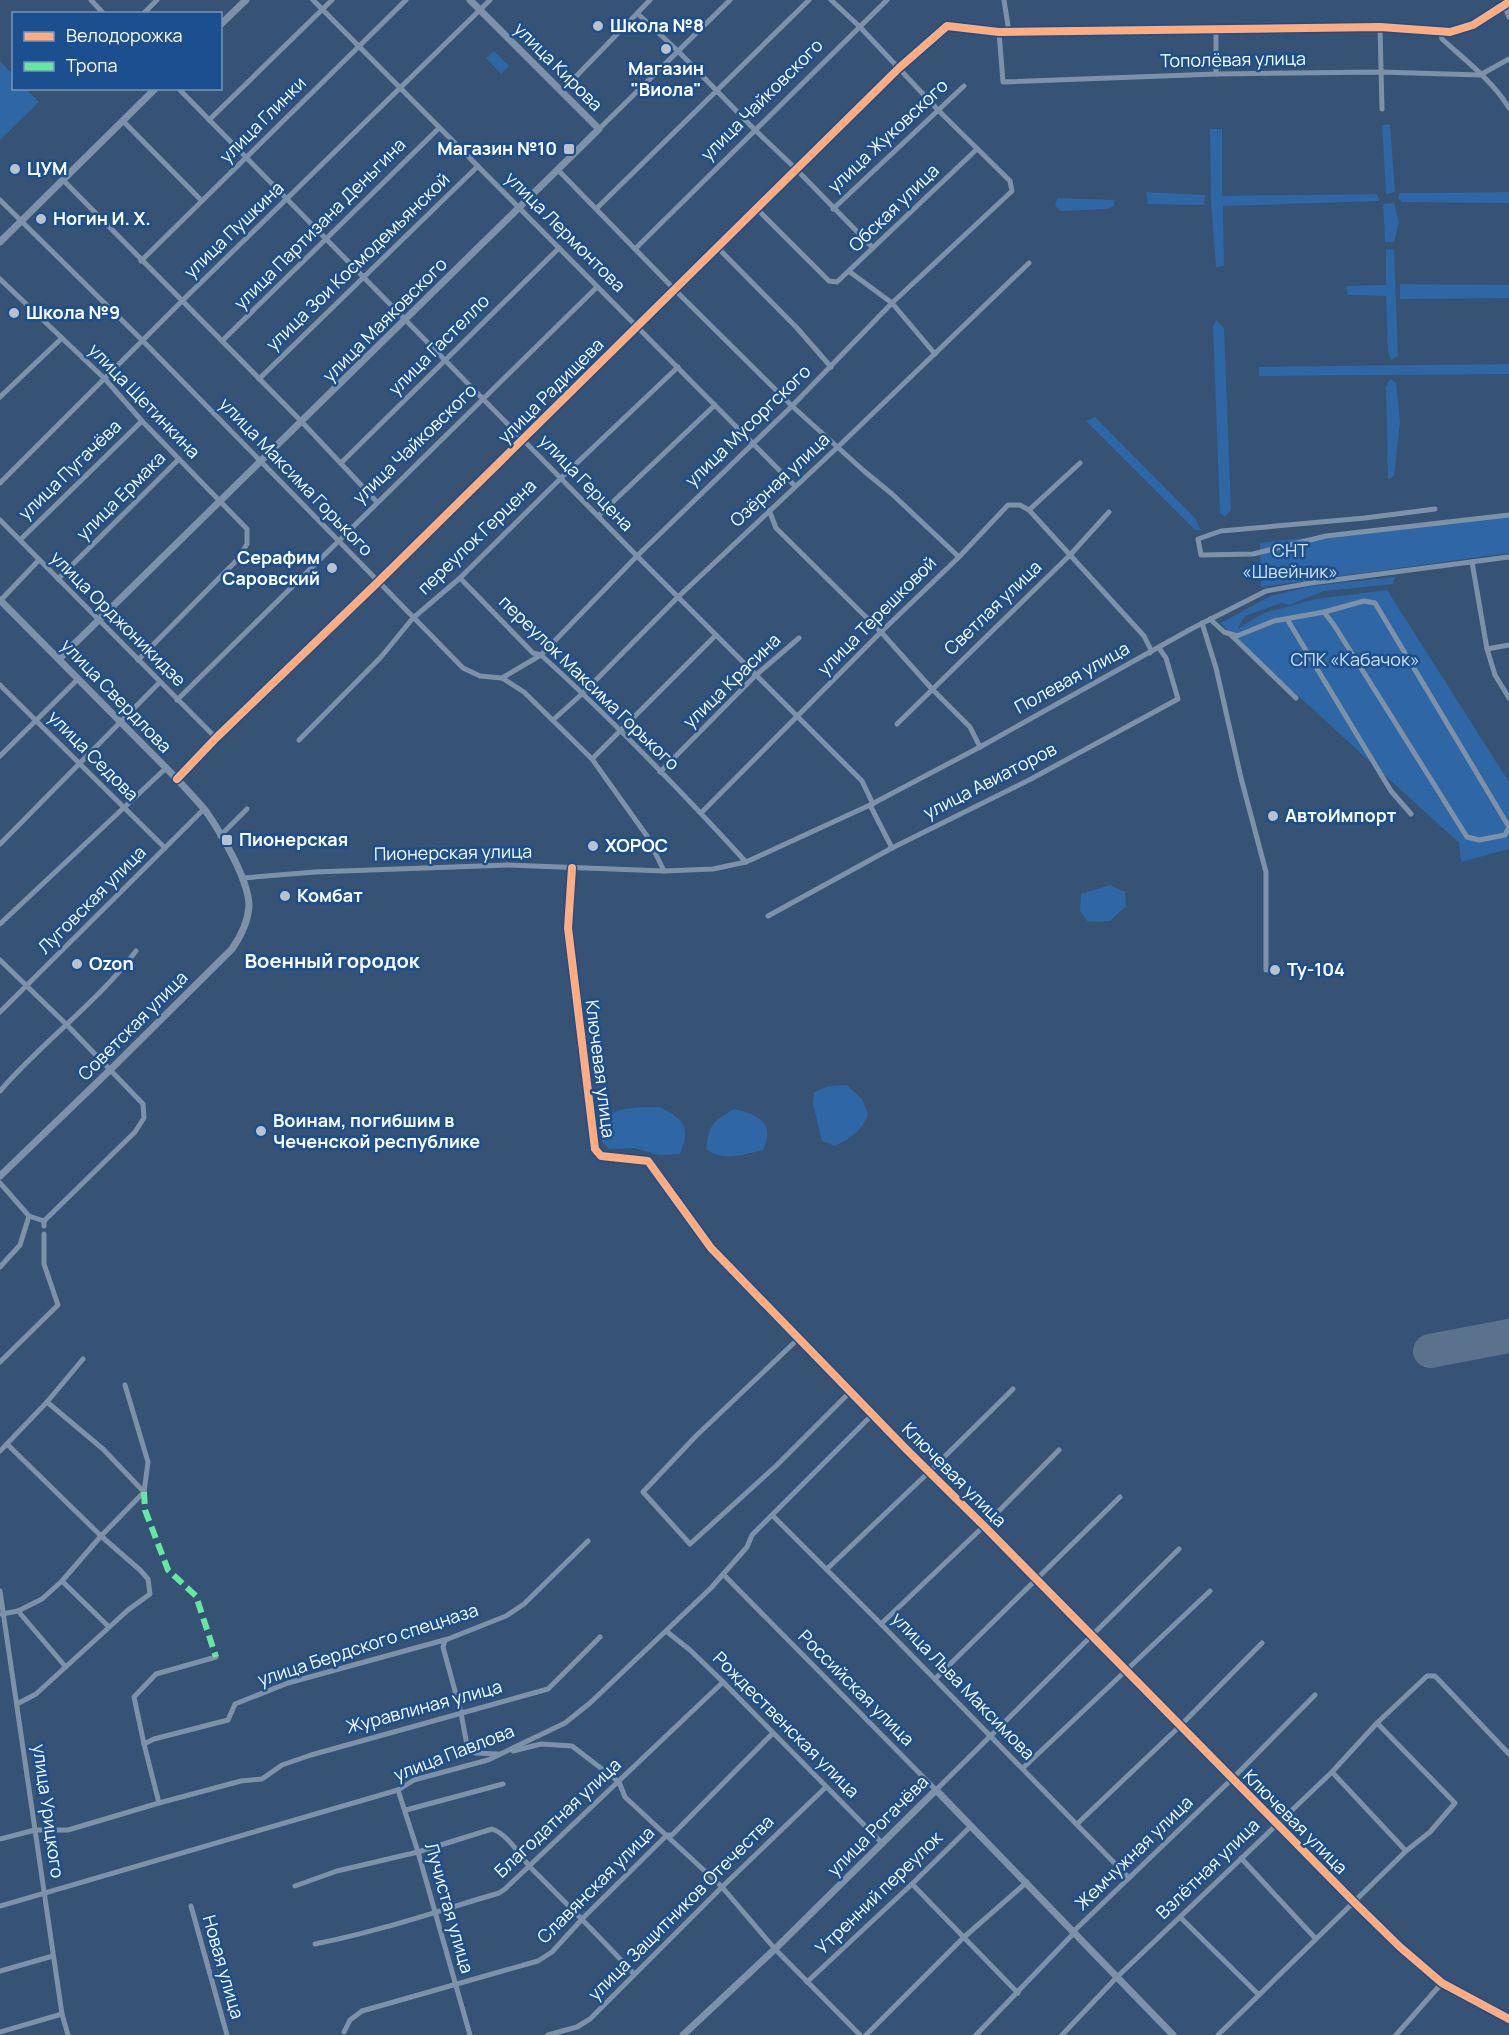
<svg xmlns="http://www.w3.org/2000/svg" width="1509" height="2035" font-family="Manrope,sans-serif">
  <style>
    .green { fill: #2f66a5 }
    .lines { fill: none; stroke-linecap: round; stroke-linejoin: round }
    .runway { stroke: #5a728e; stroke-width: 34 }
    .minor { stroke: #7d92a8; stroke-width: 5 }
    .tertiary { stroke: #7d92a8; stroke-width: 7 }
    .quiet { stroke: #66e7a1; stroke-width: 6; stroke-dasharray: 12 6; stroke-linecap: butt }
    .cycleway-casing { stroke: #1b4f8f; stroke-width: 11 }
    .cycleway { stroke: #ffac80; stroke-width: 8 }
    .poi-dot { fill: #b9c2ce; stroke: #1b4f8f; stroke-width: 2 }
    .labels { text-anchor: middle; stroke-width: 5; stroke-linejoin: round; paint-order: stroke }
    .poi-label { font-size: 18px; font-weight: bold; fill: #fff; stroke: #1b4f8f; text-anchor: start }
    .street-label { font-size: 18px; fill: #fff; stroke: #1b4f8f }
    .park-label { font-size: 18px; fill: #cfe3fa; stroke: #1b4f8f }
    .neighbourhood-label { font-size: 20px; font-weight: bold; fill: #fff; stroke: #1b4f8f }
  </style>
  <rect width="100%" height="100%" fill="#365274"/>
  <g class="green">
    <path d="M 494,51 L 509,66 L 501,74 L 486,58 Z"/>
    <path d="M 0,61 L 13,75 L 14,88 L 26,89 L 39,102 L 0,140 Z"/>
    <path d="M 1390,124 L 1395,192 L 1386,194 L 1382,125 Z"/>
    <path d="M 1210,129 L 1222,129 L 1222,196 L 1377,194 L 1379,201 L 1223,206 L 1224,266 L 1216,267 L 1211,204 Z"/>
    <path d="M 1146,192 L 1205,195 L 1204,205 L 1148,204 Z"/>
    <path d="M 1509,192 L 1509,203 L 1402,202 L 1398,198 L 1400,193 Z"/>
    <path d="M 1057,198 L 1114,200 L 1114,206 L 1107,209 L 1061,211 L 1055,206 Z"/>
    <path d="M 1394,203 L 1399,222 L 1394,242 L 1385,242 L 1383,204 Z"/>
    <path d="M 1386,249 L 1394,250 L 1398,356 L 1391,360 L 1388,352 L 1386,296 L 1348,295 L 1346,286 L 1386,285 Z"/>
    <path d="M 1400,284 L 1509,285 L 1509,298 L 1400,299 Z"/>
    <path d="M 1216,320 L 1224,328 L 1231,510 L 1225,517 L 1220,513 L 1213,327 Z"/>
    <path d="M 1509,364 L 1509,374 L 1259,376 L 1259,367 Z"/>
    <path d="M 1390,379 L 1396,383 L 1400,422 L 1394,476 L 1388,479 L 1386,387 Z"/>
    <path d="M 1095,417 L 1194,517 L 1201,530 L 1195,530 L 1086,421 Z"/>
    <path d="M 1509,514 L 1509,553 L 1261,587 L 1260,543 Z"/>
    <path d="M 1395,577 L 1393,584 L 1324,591 L 1289,605 L 1281,603 L 1245,616 L 1237,629 L 1264,613 L 1316,599 L 1387,590 L 1509,782 L 1509,849 L 1461,862 L 1459,843 L 1295,693 L 1228,636 L 1233,633 L 1228,631 L 1221,623 L 1270,596 L 1312,586 Z"/>
    <path d="M 1110,885 L 1125,892 L 1126,906 L 1110,921 L 1088,922 L 1080,911 L 1081,894 Z"/>
    <path d="M 847,1085 L 862,1099 L 868,1114 C 862,1131 851,1138 835,1146 L 822,1141 L 813,1104 L 814,1092 L 829,1086 Z"/>
    <path d="M 659,1107 C 683,1118 692,1127 680,1154 L 659,1155 L 635,1148 L 609,1149 L 602,1142 L 598,1126 C 613,1105 636,1108 659,1107 Z"/>
    <path d="M 734,1109 C 758,1114 776,1123 763,1150 C 743,1155 723,1162 706,1149 C 710,1123 712,1122 734,1109 Z"/>
  </g>
  <g class="lines">
    <path class="runway" d="M 1430,1351 L 1509,1336"/>
    <g class="minor">
      <path d="M 91,0 L 104,14"/>
      <path d="M 313,0 L 795,486"/>
      <path d="M 1004,0 L 1009,32"/>
      <path d="M 1504,5 L 1509,17"/>
      <path d="M 143,14 L 157,0"/>
      <path d="M 638,14 L 678,51 L 754,129 L 796,169 L 873,248"/>
      <path d="M 1380,27 L 1382,109"/>
      <path d="M 1216,30 L 1216,74"/>
      <path d="M 1440,31 L 1442,39 C 1465,60 1493,81 1509,108"/>
      <path d="M 999,32 L 1003,82 L 1216,74 L 1380,72 L 1480,75 L 1509,59"/>
      <path d="M 178,88 L 637,556 L 862,781 L 873,804"/>
      <path d="M 561,92 L 650,0"/>
      <path d="M 209,120 L 332,0"/>
      <path d="M 123,121 L 202,201"/>
      <path d="M 599,129 L 730,0"/>
      <path d="M 558,170 L 674,289 L 792,406 L 864,471 L 892,494 L 959,557"/>
      <path d="M 63,180 L 302,422 L 377,502"/>
      <path d="M 0,200 L 143,341 L 463,668 L 480,676 L 502,678 L 524,692 L 592,759 L 647,836 L 664,871"/>
      <path d="M 596,209 L 809,0"/>
      <path d="M 757,209 L 829,281 L 837,282 L 977,149"/>
      <path d="M 833,209 L 964,86"/>
      <path d="M 718,248 L 797,328 L 831,367"/>
      <path d="M 635,249 L 887,0"/>
      <path d="M 141,261 L 406,0"/>
      <path d="M 850,272 L 892,303 L 935,354"/>
      <path d="M 0,279 L 105,379 L 142,421 L 247,529 L 247,544 L 237,560 L 138,660"/>
      <path d="M 222,341 L 439,128"/>
      <path d="M 259,379 L 478,166"/>
      <path d="M 0,397 L 62,338"/>
      <path d="M 341,463 L 559,248"/>
      <path d="M 0,483 L 182,301 L 490,0"/>
      <path d="M 1435,509 L 1365,518 L 1221,531 L 1198,539 L 1201,555 L 1253,554 L 1326,536 L 1509,515"/>
      <path d="M 769,510 L 776,528 L 881,632 L 932,689 L 970,727 L 980,747"/>
      <path d="M 1029,510 L 1144,636 L 1151,650 L 1150,653"/>
      <path d="M 598,516 L 715,405"/>
      <path d="M 0,520 L 216,738"/>
      <path d="M 20,540 L 142,421"/>
      <path d="M 1472,562 L 1487,649 L 1495,675 L 1509,698"/>
      <path d="M 460,578 L 533,653 L 541,655 C 613,720 681,791 746,862"/>
      <path d="M 58,579 L 179,459"/>
      <path d="M 0,601 L 38,561"/>
      <path d="M 1210,619 L 1224,632 L 1237,636 L 1274,621 L 1324,612 L 1364,601 L 1375,603 L 1509,827 L 1505,835 L 1479,840 L 1467,837 L 1334,625 L 1324,612"/>
      <path d="M 1287,619 L 1391,791 L 1411,814"/>
      <path d="M 1202,623 L 1216,668 L 1241,778 L 1266,872 L 1266,970"/>
      <path d="M 1231,635 L 1296,698"/>
      <path d="M 1487,649 L 1509,645"/>
      <path d="M 502,678 L 541,655 L 637,556 L 792,406 L 892,303 L 1012,191 L 1010,181 L 939,111 L 859,26 L 831,0"/>
      <path d="M 0,685 L 165,848"/>
      <path d="M 177,700 L 597,287"/>
      <path d="M 553,720 L 583,693 L 678,597 L 842,443 L 1029,263"/>
      <path d="M 897,724 L 1071,554 L 1109,512"/>
      <path d="M 299,740 L 381,657 L 413,618 L 460,578 L 561,478 L 678,367"/>
      <path d="M 0,756 L 78,679"/>
      <path d="M 592,759 L 716,635"/>
      <path d="M 660,772 L 756,675 L 799,638"/>
      <path d="M 177,779 L 216,738 L 378,582 L 899,68 L 947,26 L 999,32 L 1380,27 L 1450,32 L 1473,25 L 1509,2"/>
      <path d="M 870,805 L 892,848"/>
      <path d="M 701,813 L 881,632 L 959,557 L 1008,505 L 1020,505 L 1029,510 L 1080,463"/>
      <path d="M 220,836 L 247,809"/>
      <path d="M 0,844 L 160,682"/>
      <path d="M 572,868 L 568,928 L 595,1149 L 601,1156 L 648,1161 L 711,1248 L 905,1448 L 984,1526 L 1354,1902 L 1400,1947 L 1442,1983 L 1509,2019"/>
      <path d="M 243,878 L 315,872 L 508,865 L 664,871 L 713,869 L 746,862 L 870,805 L 980,747 L 1191,629 L 1266,591 L 1311,583 L 1509,557"/>
      <path d="M 768,916 L 892,848 L 1031,779 L 1178,699 L 1166,658 L 1159,648"/>
      <path d="M 0,924 L 165,769"/>
      <path d="M 0,960 L 67,1025 L 143,1104 L 144,1118 L 135,1132 L 44,1221"/>
      <path d="M 0,1012 L 204,809"/>
      <path d="M 0,1091 C 42,1042 97,1003 136,951"/>
      <path d="M 0,1183 L 29,1216 L 44,1221 L 44,1226"/>
      <path d="M 0,1267 L 20,1245 L 29,1216"/>
      <path d="M 798,1339 L 696,1436 L 643,1492 L 690,1544 L 776,1466 L 850,1392"/>
      <path d="M 0,1362 L 58,1305 L 44,1264 L 44,1234"/>
      <path d="M 125,1385 L 148,1462 L 144,1492"/>
      <path d="M 47,1402 L 103,1449 L 144,1492"/>
      <path d="M 7,1444 L 101,1536 L 140,1570 L 148,1579 L 150,1594 L 128,1610 L 36,1694 L 17,1704"/>
      <path d="M 0,1451 L 47,1402 L 83,1359"/>
      <path d="M 772,1515 L 881,1624 L 1129,1878"/>
      <path d="M 827,1569 L 930,1471 L 1013,1389"/>
      <path d="M 723,1574 L 936,1790 L 1179,1549"/>
      <path d="M 62,1581 L 109,1627"/>
      <path d="M 0,1591 L 62,2014 L 68,2035"/>
      <path d="M 18,1611 L 65,1666"/>
      <path d="M 2,1614 L 18,1611 L 42,1599 L 62,1581 L 101,1536 L 144,1492"/>
      <path d="M 881,1624 L 984,1526 L 1059,1450"/>
      <path d="M 666,1631 L 690,1650 L 721,1680 L 883,1844"/>
      <path d="M 445,1640 L 443,1647 L 461,1713 L 467,1745 L 475,1753 L 498,1754"/>
      <path d="M 935,1679 L 1120,1497"/>
      <path d="M 144,1744 L 154,1739 L 228,1720 L 235,1704 L 288,1683 L 448,1639 L 506,1616 L 524,1604 L 588,1541"/>
      <path d="M 513,1751 L 541,1744 L 572,1746 L 619,1782 L 625,1797 L 722,1887 L 775,1949 L 860,2035"/>
      <path d="M 1023,1768 L 1210,1591"/>
      <path d="M 1332,1772 L 1406,1851"/>
      <path d="M 398,1790 L 418,1852 L 470,2035"/>
      <path d="M 159,1803 L 144,1744 L 134,1697 L 156,1674 L 216,1657"/>
      <path d="M 406,1810 L 503,1784"/>
      <path d="M 1077,1824 L 1180,1726 L 1262,1643"/>
      <path d="M 0,1839 L 35,1830 L 68,1830 L 159,1803 L 241,1781 L 262,1779 L 282,1765 L 311,1755 L 548,1689 L 600,1637"/>
      <path d="M 1241,1858 L 1316,1939"/>
      <path d="M 912,1884 L 1018,1993"/>
      <path d="M 295,1886 L 337,1871 L 418,1852 L 492,1829 C 509,1835 519,1855 531,1868 C 566,1903 601,1938 634,1974"/>
      <path d="M 0,1906 L 398,1790 L 414,1780 L 488,1760 L 565,1723 L 590,1703 L 711,1588 L 747,1547 L 752,1535 L 873,1414"/>
      <path d="M 191,1906 L 227,2035"/>
      <path d="M 1180,1917 L 1258,1994"/>
      <path d="M 315,1944 C 377,1932 438,1911 499,1893 L 505,1889 L 723,1682"/>
      <path d="M 0,1971 L 53,1956"/>
      <path d="M 807,1982 L 912,1884 L 971,1826"/>
      <path d="M 0,2032 L 62,2014"/>
      <path d="M 344,2032 L 350,2020 L 362,2011 L 538,1961 L 552,1952 L 583,1918 L 667,1835 L 672,1835 L 773,1733"/>
      <path d="M 548,2035 L 577,2027 L 590,2019 L 722,1887 L 826,1787"/>
      <path d="M 866,2035 L 963,1938 L 1027,1882"/>
      <path d="M 976,2035 L 1074,1933 L 1076,1929 L 1232,1779 L 1315,1695"/>
      <path d="M 1062,2035 L 1117,1977 L 1332,1772 L 1377,1723 L 1427,1676 L 1435,1676 L 1509,1754"/>
      <path d="M 1218,2035 L 1406,1851 L 1430,1832 L 1455,1803 L 1377,1723"/>
      <path d="M 1396,2035 L 1442,1983"/>
    </g>
    <g class="tertiary">
      <path d="M 220,25 L 246,0"/>
      <path d="M 0,242 L 156,88"/>
      <path d="M 0,600 L 177,779 C 186,789 196,799 205,810 C 220,831 249,880 249,906 C 248,922 241,936 232,949 L 110,1070 L 0,1176"/>
      <path d="M 59,659 L 599,129 L 470,0"/>
      <path d="M 683,2035 L 775,1949 L 936,1790 L 1173,2035"/>
    </g>
    <path class="quiet" d="M 144,1492 L 145,1510 L 168,1570 L 196,1596 L 216,1657"/>
    <defs>
      <g id="cycleway">
        <path d="M 177,779 L 216,738 L 378,582 L 899,68 L 947,26 L 999,32 L 1380,27 L 1450,32 L 1473,25 L 1509,2"/>
        <path d="M 572,868 L 568,928 L 595,1149 L 601,1156 L 648,1161 L 711,1248 L 905,1448 L 984,1526 L 1354,1902 L 1400,1947 L 1442,1983 L 1509,2019"/>
      </g>
    </defs>
    <use href="#cycleway" class="cycleway-casing"/>
    <use href="#cycleway" class="cycleway"/>
  </g>
  <g class="poi-dot">
    <circle cx="598" cy="26" r="6"/>
    <circle cx="666" cy="49" r="6"/>
    <rect x="563" y="143" width="12" height="12" rx="3"/>
    <circle cx="15" cy="169" r="6"/>
    <circle cx="41" cy="219" r="6"/>
    <circle cx="14" cy="313" r="6"/>
    <circle cx="332" cy="568" r="6"/>
    <circle cx="1273" cy="816" r="6"/>
    <rect x="221" y="834" width="12" height="12" rx="3"/>
    <circle cx="593" cy="846" r="6"/>
    <circle cx="285" cy="896" r="6"/>
    <circle cx="77" cy="964" r="6"/>
    <circle cx="1275" cy="970" r="6"/>
    <circle cx="261" cy="1131" r="6"/>
  </g>
  <g class="labels">
    <g class="poi-label">
      <text x="610" y="32">Школа №8</text>
      <text x="666" y="75" text-anchor="middle">Магазин<tspan x="666" dy="21">"Виола"</tspan></text>
      <text x="557" y="155" text-anchor="end">Магазин №10</text>
      <text x="27" y="175">ЦУМ</text>
      <text x="53" y="225">Ногин И. Х.</text>
      <text x="26" y="319">Школа №9</text>
      <text x="320" y="564" text-anchor="end">Серафим<tspan x="320" dy="21">Саровский</tspan></text>
      <text x="1285" y="822">АвтоИмпорт</text>
      <text x="239" y="846">Пионерская</text>
      <text x="605" y="852">ХОРОС</text>
      <text x="297" y="902">Комбат</text>
      <text x="89" y="970">Ozon</text>
      <text x="1287" y="976">Ту-104</text>
      <text x="273" y="1127">Воинам, погибшим в<tspan x="273" dy="21">Чеченской республике</tspan></text>
    </g>
    <g class="street-label">
      <text transform="translate(1233 60) rotate(-1)" y="6">Тополёвая улица</text>
      <text transform="translate(558 67) rotate(45)" y="6">улица Кирова</text>
      <text transform="translate(762 100) rotate(-45)" y="6">улица Чайковского</text>
      <text transform="translate(263 120) rotate(-45)" y="6">улица Глинки</text>
      <text transform="translate(888 136) rotate(-43)" y="6">улица Жуковского</text>
      <text transform="translate(894 208) rotate(-44)" y="6">Обская улица</text>
      <text transform="translate(320 224) rotate(-45)" y="6">улица Партизана Деньгина</text>
      <text transform="translate(234 230) rotate(-44)" y="6">улица Пушкина</text>
      <text transform="translate(565 232) rotate(45)" y="6">улица Лермонтова</text>
      <text transform="translate(358 262) rotate(-44)" y="6">улица Зои Космодемьянской</text>
      <text transform="translate(385 320) rotate(-45)" y="6">улица Маяковского</text>
      <text transform="translate(439 345) rotate(-45)" y="6">улица Гастелло</text>
      <text transform="translate(551 391) rotate(-45)" y="6">улица Радищева</text>
      <text transform="translate(144 401) rotate(46)" y="6">улица Щетинкина</text>
      <text transform="translate(748 426) rotate(-44)" y="6">улица Мусоргского</text>
      <text transform="translate(415 444) rotate(-44)" y="6">улица Чайковского</text>
      <text transform="translate(70 470) rotate(-44)" y="6">улица Пугачёва</text>
      <text transform="translate(296 477) rotate(46)" y="6">улица Максима Горького</text>
      <text transform="translate(780 480) rotate(-43)" y="6">Озёрная улица</text>
      <text transform="translate(586 483) rotate(46)" y="6">улица Герцена</text>
      <text transform="translate(121 496) rotate(-45)" y="6">улица Ермака</text>
      <text transform="translate(477 537) rotate(-44)" y="6">переулок Герцена</text>
      <text transform="translate(993 608) rotate(-44)" y="6">Светлая улица</text>
      <text transform="translate(877 616) rotate(-45)" y="6">улица Терешковой</text>
      <text transform="translate(118 619) rotate(45)" y="6">улица Орджоникидзе</text>
      <text transform="translate(1072 678) rotate(-29)" y="6">Полевая улица</text>
      <text transform="translate(732 681) rotate(-44)" y="6">улица Красина</text>
      <text transform="translate(589 683) rotate(44)" y="6">переулок Максима Горького</text>
      <text transform="translate(116 696) rotate(46)" y="6">улица Свердлова</text>
      <text transform="translate(93 756) rotate(45)" y="6">улица Седова</text>
      <text transform="translate(990 781) rotate(-27)" y="6">улица Авиаторов</text>
      <text transform="translate(453 853) rotate(-1)" y="6">Пионерская улица</text>
      <text transform="translate(92 900) rotate(-45)" y="6">Луговская улица</text>
      <text transform="translate(133 1026) rotate(-45)" y="6">Советская улица</text>
      <text transform="translate(600 1069) rotate(83)" y="6">Ключевая улица</text>
      <text transform="translate(954 1475) rotate(45)" y="6">Ключевая улица</text>
      <text transform="translate(368 1645) rotate(-18)" y="6">улица Бердского спецназа</text>
      <text transform="translate(963 1686) rotate(46)" y="6">улица Льва Максимова</text>
      <text transform="translate(856 1688) rotate(45)" y="6">Российская улица</text>
      <text transform="translate(424 1707) rotate(-15)" y="6">Журавлиная улица</text>
      <text transform="translate(786 1725) rotate(45)" y="6">Рождественская улица</text>
      <text transform="translate(454 1753) rotate(-21)" y="6">улица Павлова</text>
      <text transform="translate(48 1811) rotate(82)" y="6">улица Урицкого</text>
      <text transform="translate(558 1818) rotate(-43)" y="6">Благодатная улица</text>
      <text transform="translate(1295 1822) rotate(45)" y="6">Ключевая улица</text>
      <text transform="translate(878 1826) rotate(-45)" y="6">улица Рогачёва</text>
      <text transform="translate(1134 1853) rotate(-44)" y="6">Жемчужная улица</text>
      <text transform="translate(1208 1869) rotate(-44)" y="6">Взлётная улица</text>
      <text transform="translate(596 1885) rotate(-45)" y="6">Славянская улица</text>
      <text transform="translate(879 1893) rotate(-44)" y="6">Утренний переулок</text>
      <text transform="translate(449 1908) rotate(74)" y="6">Лучистая улица</text>
      <text transform="translate(681 1908) rotate(-45)" y="6">улица Защитников Отечества</text>
      <text transform="translate(223 1967) rotate(74)" y="6">Новая улица</text>
    </g>
    <g class="park-label">
      <text x="1290" y="557">СНТ<tspan x="1290" dy="21">«Швейник»</tspan></text>
      <text x="1355" y="666">СПК «Кабачок»</text>
    </g>
    <g class="neighbourhood-label">
      <text x="332" y="968">Военный городок</text>
    </g>
  </g>
  <rect x="12" y="12" width="210" height="78" fill="#1b4f8f" stroke="#7695bc" stroke-width="1.5"/>
  <rect x="24" y="32" width="30" height="9" fill="#ffac80" stroke="#7695bc" stroke-width="1.5"/>
  <text x="66" y="42" font-size="18" fill="#ffffff">Велодорожка</text>
  <rect x="24" y="62" width="30" height="9" fill="#66e7a1" stroke="#7695bc" stroke-width="1.5"/>
  <text x="66" y="72" font-size="18" fill="#ffffff">Тропа</text>
</svg>
